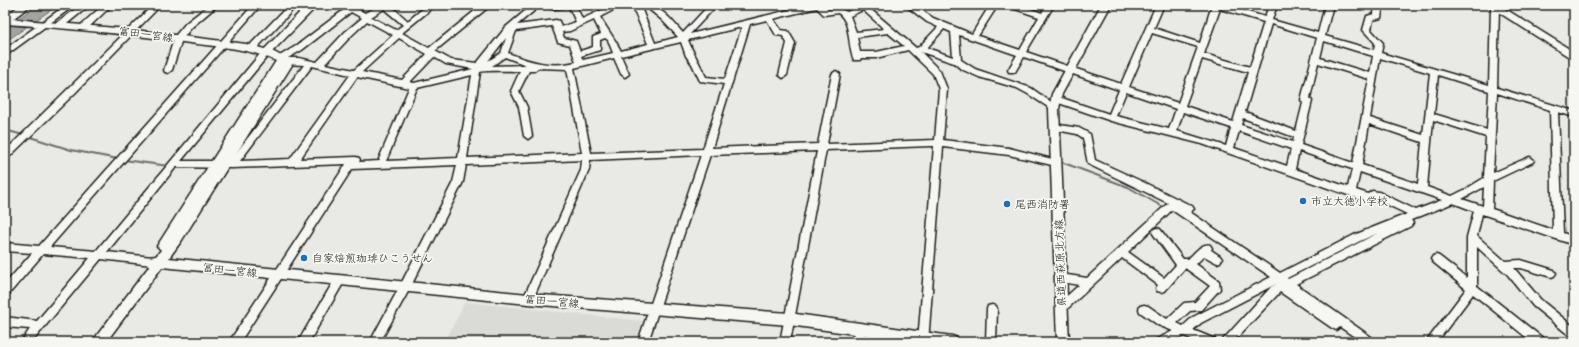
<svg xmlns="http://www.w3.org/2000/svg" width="1579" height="347" font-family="'Comic Neue','Klee One',sans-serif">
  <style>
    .built { fill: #dadad6 }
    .water { fill: #a3a3a1; stroke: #6d6d6c }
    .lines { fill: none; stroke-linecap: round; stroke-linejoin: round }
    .stream { stroke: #6d6d6c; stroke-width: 2 }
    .minor-casing { stroke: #1c1c1c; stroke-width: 3 }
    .major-casing { stroke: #1c1c1c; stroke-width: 3 }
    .minor { fill: #f6f6f2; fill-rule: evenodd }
    .major { fill: #f6f6f2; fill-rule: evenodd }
    .poi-dot { fill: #1f6fb2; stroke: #f6f6f2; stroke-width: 1.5 }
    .labels { text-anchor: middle; stroke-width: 3.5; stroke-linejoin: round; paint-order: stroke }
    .street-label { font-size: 11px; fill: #1c1c1c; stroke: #f6f6f2 }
    .poi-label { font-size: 11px; fill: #1c1c1c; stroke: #f6f6f2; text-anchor: start }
  </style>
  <rect width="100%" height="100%" fill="#e9e9e5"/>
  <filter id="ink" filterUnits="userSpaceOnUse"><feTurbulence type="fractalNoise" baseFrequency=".025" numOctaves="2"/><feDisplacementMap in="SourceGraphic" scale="8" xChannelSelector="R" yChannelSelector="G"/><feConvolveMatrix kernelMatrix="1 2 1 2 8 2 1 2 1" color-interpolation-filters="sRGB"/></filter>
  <g filter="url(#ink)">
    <path class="built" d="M 465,302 L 643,321 L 636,342 L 445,342 Z"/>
    <path class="water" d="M 37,5 L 58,5 L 5,42 L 5,28 Z"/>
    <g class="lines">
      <g class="stream">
        <path d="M 5,130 L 23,135"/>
        <path d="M 27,136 L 71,150 L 118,159"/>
        <path d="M 958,142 L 997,147"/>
        <path d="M 1019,151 L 1045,157"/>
        <path d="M 124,160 L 169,166"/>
        <path d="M 384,161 L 424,159"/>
        <path d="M 1064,163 L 1128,187 L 1163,207"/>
        <path d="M 186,167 L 203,168"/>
      </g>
      <defs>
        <g id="minor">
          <path d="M 66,5 L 75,5 L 5,56 L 5,49 Z"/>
          <path d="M 81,5 L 90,5 L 63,27 L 57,27 L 56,25 L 57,23 Z"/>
          <path d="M 103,5 L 112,5 L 88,28 L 82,28 L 81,26 L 82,24 Z"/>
          <path d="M 153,5 L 161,5 L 75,93 L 8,158 L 5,159 L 5,151 Z"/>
          <path d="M 209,5 L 218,5 L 192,27 L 182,39 L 172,70 L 168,73 L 165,72 L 164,70 L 175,36 L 186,23 Z"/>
          <path d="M 253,5 L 261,5 L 50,247 L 96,251 L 260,54 L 299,13 L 309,5 L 318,5 L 266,58 L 181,161 L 230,161 L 304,65 L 284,64 L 277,59 L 278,57 L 296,46 L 345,9 L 340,5 L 350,5 L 365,13 L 380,5 L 390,5 L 408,21 L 427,5 L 436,5 L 402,33 L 429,48 L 482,5 L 491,5 L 435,51 L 451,60 L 477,63 L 506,27 L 532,5 L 541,5 L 517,25 L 556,20 L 559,21 L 561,27 L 576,22 L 569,7 L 552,9 L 543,5 L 576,5 L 582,19 L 613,5 L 623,5 L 600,17 C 607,29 615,39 621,51 L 648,44 L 632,5 L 640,5 L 655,43 L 678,37 L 662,20 L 644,5 C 661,5 672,21 683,33 L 709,5 L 717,5 L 690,34 L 810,5 L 824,5 L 828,10 L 839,8 L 847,12 L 858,7 L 857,5 L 872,5 L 869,8 L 916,48 L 919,47 L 938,27 L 927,22 L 905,5 L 914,5 L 933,18 L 972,34 L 990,5 L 998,5 L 978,36 L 1020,50 L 1039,17 L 1009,7 L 1008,5 L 1020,5 L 1042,13 L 1046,5 L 1054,5 L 1026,52 L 1121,84 L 1156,5 L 1164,5 L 1154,28 L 1200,43 L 1212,5 L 1224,5 L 1265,17 L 1269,5 L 1277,5 L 1272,20 L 1318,33 L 1325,5 L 1333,5 L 1325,36 L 1374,50 L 1375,43 L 1363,30 L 1367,16 L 1374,14 L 1375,5 L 1383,5 L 1381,18 L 1373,20 L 1371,30 L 1383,43 L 1381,53 L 1489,85 L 1491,7 L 1492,5 L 1497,5 L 1499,7 L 1497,88 L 1574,111 L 1574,117 L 1558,112 L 1563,233 L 1574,237 L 1574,245 L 1482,214 L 1477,236 L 1505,261 L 1521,260 L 1554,270 L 1556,273 L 1554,276 L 1551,277 L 1521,268 L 1514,268 L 1541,300 L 1574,327 L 1574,338 L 1570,336 L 1533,306 L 1508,275 L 1477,247 L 1477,286 L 1544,339 L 1545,342 L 1532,342 L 1473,294 L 1437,342 L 1426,342 L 1466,289 L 1433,262 L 1431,259 L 1433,256 L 1436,255 L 1439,256 L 1467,278 L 1467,237 L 1474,211 L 1453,203 L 1411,220 L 1413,223 L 1411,226 L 1296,284 L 1374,339 L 1375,342 L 1362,342 L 1340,327 L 1336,330 L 1332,328 L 1280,292 L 1233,342 L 1221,342 L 1271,287 L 1278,283 L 1201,323 L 1193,330 L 1215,339 L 1216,342 L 1199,342 L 1184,336 L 1171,342 L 1156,342 L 1157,339 L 1173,331 L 1158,325 L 1140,312 L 1139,309 L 1140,306 L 1144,305 L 1148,306 L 1167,319 L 1184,303 L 1195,302 L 1210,286 L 1185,268 L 1165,291 L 1161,292 L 1157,291 L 1156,288 L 1158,285 L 1122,258 L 1066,310 L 1062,311 L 1058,310 L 1057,307 L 1058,304 L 1079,285 L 1057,281 L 1056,278 L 1057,275 L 1061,274 L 1087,278 L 1168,203 L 1088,164 L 1083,138 L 1077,134 L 1051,129 L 1050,127 L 1054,124 L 1079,128 L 1090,134 L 1095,160 L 1143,182 L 1192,206 L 1194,209 L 1190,212 L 1280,273 L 1354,235 L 1407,214 L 1375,199 L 1371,202 L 1365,201 L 1202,144 L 1111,121 L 1053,101 L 1052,99 L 1056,96 L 1109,114 L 1119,90 L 1024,57 L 1015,72 L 1009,72 L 1008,70 L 1017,55 L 959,35 L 961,60 L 975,69 L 1031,88 L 1058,107 L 1054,110 L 1051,109 L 1028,94 L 1017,88 L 979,77 L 961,69 L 954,63 L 921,52 L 940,71 L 947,89 L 943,140 L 1009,148 L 1056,160 L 1060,163 L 1056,166 L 1009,155 L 943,147 L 928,342 L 918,342 L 934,146 L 930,146 L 826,150 L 790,342 L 780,342 L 817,151 L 710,155 L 648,342 L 638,342 L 701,155 L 590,160 L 589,170 L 533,299 L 532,302 L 528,303 L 524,302 L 523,299 L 581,170 L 582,160 L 466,165 L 463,182 L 409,290 L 380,342 L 370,342 L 401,284 L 453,182 L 457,165 L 352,169 L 240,342 L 229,342 L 346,164 L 232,168 L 176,167 L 107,252 L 152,257 L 155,258 L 157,261 L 155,264 L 152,265 L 101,259 L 32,342 L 21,342 L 30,329 L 5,327 L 5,317 L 37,321 L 90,258 L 43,254 L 9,294 L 5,295 L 5,284 L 32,253 L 5,251 L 5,243 L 39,246 ZM 817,8 L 824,15 L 838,13 C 852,23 847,45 854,60 L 860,60 L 861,58 L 876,58 L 908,50 L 933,74 L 939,89 L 935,140 L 827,144 L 840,74 L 836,71 L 832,74 L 818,144 L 712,148 L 750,24 L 767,20 L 776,35 L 783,36 L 787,43 L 779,75 L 783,78 L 787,75 L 795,43 L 788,31 L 781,30 L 773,19 ZM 384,9 L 403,25 L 396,30 L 371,17 ZM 1220,9 L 1264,22 L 1250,67 L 1204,54 ZM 863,10 L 884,29 L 856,32 L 850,16 ZM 351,12 L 362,18 L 345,32 L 317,62 L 299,58 L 288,58 L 302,50 ZM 594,20 L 601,34 L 593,37 L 593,47 L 580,51 L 576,41 L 564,38 L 562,32 L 570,31 ZM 367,21 L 393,35 L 354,70 L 325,64 L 351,36 ZM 1271,24 L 1317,38 L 1301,100 L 1303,103 L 1296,131 L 1245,112 ZM 552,26 L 558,42 L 570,45 L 576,62 C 552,68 530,62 508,53 L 516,31 ZM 742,27 L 725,79 L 706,77 C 700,64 693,53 688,40 ZM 944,29 L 951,32 L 953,57 L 927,48 ZM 888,33 L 904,46 L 876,52 L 860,52 L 857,37 ZM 1152,33 L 1198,47 L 1178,103 L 1129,87 ZM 399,38 L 427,54 L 402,80 L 362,72 ZM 506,38 L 501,53 L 488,61 ZM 605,38 L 608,40 L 613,53 L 583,60 L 581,56 L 600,50 L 600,40 ZM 1324,41 L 1373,56 L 1370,73 L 1320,58 ZM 681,42 L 686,56 L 692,64 L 700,81 L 724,84 L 703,149 L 591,153 L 574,68 L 614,58 L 621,74 L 625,77 L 629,74 L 621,56 ZM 434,57 L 446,64 L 473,69 L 414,83 L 410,82 ZM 505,57 L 526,65 L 492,66 ZM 1380,58 L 1430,73 L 1423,135 L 1370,118 ZM 1202,59 L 1248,72 L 1233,122 L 1185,106 ZM 1318,63 L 1369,79 L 1353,163 L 1301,145 L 1312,101 L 1310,98 ZM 312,66 L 350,75 L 290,159 L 240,161 ZM 538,68 L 567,69 L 582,153 L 467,158 L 480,72 C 485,70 512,71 520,71 L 511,91 L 519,107 L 524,136 L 528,139 L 532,136 L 527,107 L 519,91 L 529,71 L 534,71 ZM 472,75 L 458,158 L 386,161 L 417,88 ZM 1438,75 L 1489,91 L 1487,130 L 1434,114 ZM 357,77 L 409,88 L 379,159 L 380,161 L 359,162 L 360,160 L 359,158 L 356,157 L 300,159 ZM 1126,92 L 1176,109 L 1169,129 L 1116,116 ZM 1497,93 L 1550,110 L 1553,230 L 1492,209 L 1493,181 L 1533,162 L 1534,160 L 1530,157 L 1527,158 L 1493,173 ZM 1183,112 L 1231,128 L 1226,146 L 1177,131 ZM 1243,118 L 1294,137 L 1293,142 L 1241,125 ZM 1433,120 L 1486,137 L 1484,178 L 1466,189 L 1452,196 L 1427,187 ZM 1369,124 L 1422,142 L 1418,184 L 1362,165 ZM 1239,131 L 1291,149 L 1287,166 L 1234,148 ZM 1299,151 L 1352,169 L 1348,187 L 1295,169 ZM 1360,172 L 1442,200 L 1416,210 L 1379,192 L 1372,191 L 1368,194 L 1356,190 ZM 1484,187 L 1483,206 L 1462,199 ZM 1172,210 L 1271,277 L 1193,317 L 1183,326 L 1177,323 L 1190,311 L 1201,310 L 1220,289 L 1219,281 L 1196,264 L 1204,256 L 1217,263 L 1220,262 L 1222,259 L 1220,256 L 1211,250 L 1212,248 L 1210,245 C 1202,242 1194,254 1188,259 L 1183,259 L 1160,229 L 1157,228 L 1154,229 L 1152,232 L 1154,235 L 1176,265 L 1164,278 L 1128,252 ZM 1378,233 L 1288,279 L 1287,278 L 1360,241 Z"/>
          <path d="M 284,10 L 290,10 L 291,12 L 254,51 L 248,51 L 247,49 L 248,47 Z"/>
          <path d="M 340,276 L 344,277 L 345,280 L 309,342 L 298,342 L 336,277 Z"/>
          <path d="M 992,305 L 996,306 L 997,309 L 996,342 L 986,342 L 987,309 L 988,306 Z"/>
          <path d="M 860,325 L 864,327 L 865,330 L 863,342 L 853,342 L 856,327 Z"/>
        </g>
        <g id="major">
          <path d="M 20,5 L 31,5 L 13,19 L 127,29 L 246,44 L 272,51 L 287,59 L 292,65 L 182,240 L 169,258 L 528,294 L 789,313 L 952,336 L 957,338 L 958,342 L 912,342 L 789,325 L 528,304 L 162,267 L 106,342 L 92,342 L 150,265 L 146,261 L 148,257 L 156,256 L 161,250 L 157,246 L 159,243 L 276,61 C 249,48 219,47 190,43 C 128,34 67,28 5,24 L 5,16 Z"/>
          <path d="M 1101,5 L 1111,5 L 1062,94 L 1059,109 L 1069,342 L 1057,342 L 1049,109 L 1052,94 Z"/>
          <path d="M 1487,5 L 1499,5 L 1574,52 L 1574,60 Z"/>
        </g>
      </defs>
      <use href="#minor" class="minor-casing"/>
      <use href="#major" class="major-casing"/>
      <use href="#minor" class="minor"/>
      <use href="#major" class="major"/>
    </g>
  </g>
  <g class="poi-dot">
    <circle cx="1303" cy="201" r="4"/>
    <circle cx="1007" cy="204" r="4"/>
    <circle cx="304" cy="258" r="4"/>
  </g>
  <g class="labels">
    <g class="street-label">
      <text transform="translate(146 34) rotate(8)" y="4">富田一宮線</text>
      <text transform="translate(1060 263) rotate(-92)" y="4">県道西萩原北方線</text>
      <text transform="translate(230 270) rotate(6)" y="4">冨田一宮線</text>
      <text transform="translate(552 301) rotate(5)" y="4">冨田一宮線</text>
    </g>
    <g class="poi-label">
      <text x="1311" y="205">市立大徳小学校</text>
      <text x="1015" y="208">尾西消防署</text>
      <text x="312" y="262">自家焙煎珈琲ひこうせん</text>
    </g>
  </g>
  <rect width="1579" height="347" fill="none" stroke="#f6f6f2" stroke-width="20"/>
  <rect x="10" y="10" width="1559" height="327" fill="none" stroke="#1c1c1c" stroke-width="1.5" filter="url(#ink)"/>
</svg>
